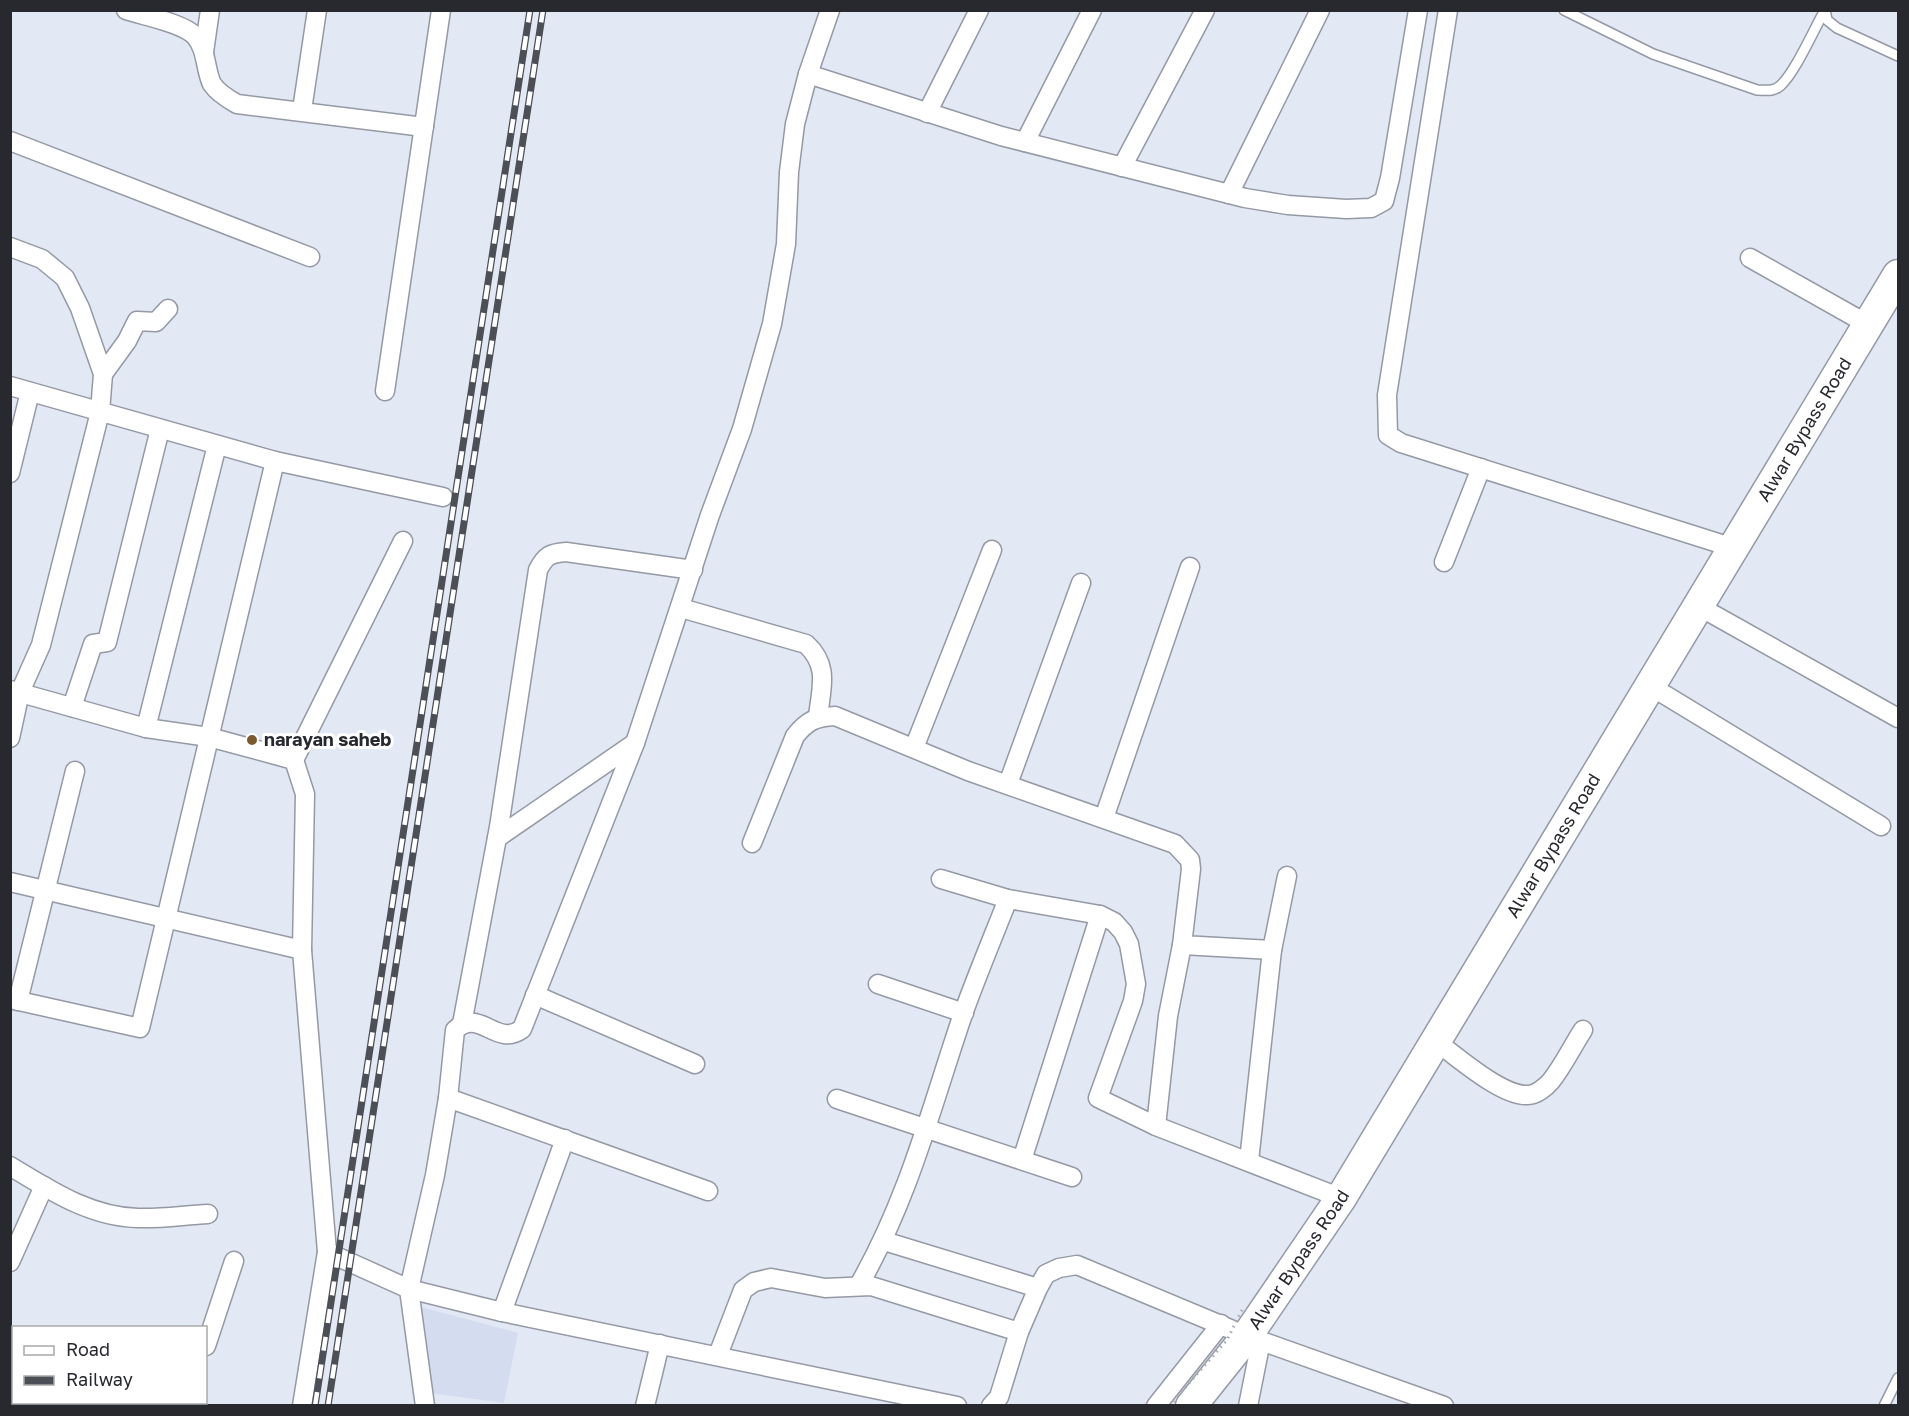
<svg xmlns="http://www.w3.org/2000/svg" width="1909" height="1416" font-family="'Golos Text',sans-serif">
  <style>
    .built { fill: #d4dcf0 }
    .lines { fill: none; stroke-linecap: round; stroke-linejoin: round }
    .service-casing { stroke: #9499a5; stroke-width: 12 }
    .minor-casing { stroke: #9499a5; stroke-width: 21 }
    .trunk-casing { stroke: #9499a5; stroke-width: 33 }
    .service { stroke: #fff; stroke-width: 9 }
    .minor { stroke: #fff; stroke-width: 18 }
    .trunk { stroke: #fff; stroke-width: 30 }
    .rail-casing { stroke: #4c4f55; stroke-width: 7 }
    .rail { stroke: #fff; stroke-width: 4.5; stroke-dasharray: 14; stroke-linecap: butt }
    .path-bridge { stroke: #a7abb5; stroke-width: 3; stroke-dasharray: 1.5 4.5; stroke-linecap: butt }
    .poi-dot { fill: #7a5930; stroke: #fff; stroke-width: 2 }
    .labels { text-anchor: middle; stroke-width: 6; stroke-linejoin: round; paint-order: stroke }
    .street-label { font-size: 18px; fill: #27292e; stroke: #fff }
    .poi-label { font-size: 18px; font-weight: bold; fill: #27292e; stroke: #fff; text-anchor: start }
  </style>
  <rect width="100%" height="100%" fill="#e3e8f5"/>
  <path class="built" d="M 421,1307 L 518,1333 L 504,1403 L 430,1393 Z"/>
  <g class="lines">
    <defs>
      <g id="service">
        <path d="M 1564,10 L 1653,54 L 1757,90 C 1766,90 1773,92 1780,86 C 1795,73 1814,29 1825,10"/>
        <path d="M 1825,10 L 1827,20 L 1837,28 L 1898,56"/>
        <path d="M 1884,1406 L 1898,1378"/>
      </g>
      <g id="minor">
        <path d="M 126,10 C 144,16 183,23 195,36 C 207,49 205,70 212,84 C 218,93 228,99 237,104 L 424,127"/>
        <path d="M 1448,10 L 1387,395 L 1388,435 L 1401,443 L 1734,548"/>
        <path d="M 204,52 L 210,10"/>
        <path d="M 808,74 L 1001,136 L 1245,198 L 1288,205 L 1346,209 L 1371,208 L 1384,201 L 1390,178 L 1418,10"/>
        <path d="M 302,110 L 317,10"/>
        <path d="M 927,113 L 979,10"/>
        <path d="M 10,141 L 310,257"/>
        <path d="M 1025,142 L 1092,10"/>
        <path d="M 1122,167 L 1205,10"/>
        <path d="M 1229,194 L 1320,10"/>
        <path d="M 10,247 L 42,259 L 65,278 L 80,308 L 103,374 L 100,412 L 41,645 L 20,692 L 10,738"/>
        <path d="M 1750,258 L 1869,325"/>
        <path d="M 103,374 L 127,341 L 137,321 L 156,322 L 168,309"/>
        <path d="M 10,386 L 275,461 L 443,497"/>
        <path d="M 385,391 L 441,10"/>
        <path d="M 10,473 L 30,392"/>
        <path d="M 1444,562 L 1481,468"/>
        <path d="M 1700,607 L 1898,718"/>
        <path d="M 681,608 L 806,644 C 830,666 821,688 818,717"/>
        <path d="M 1652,687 L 1881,826"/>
        <path d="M 10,690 L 146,728 L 209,737 L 294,760 L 305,794 L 302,950 L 327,1252 L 302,1406"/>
        <path d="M 72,707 L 93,644 L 107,642 L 160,429"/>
        <path d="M 146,728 L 217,445"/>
        <path d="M 914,748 L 992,550"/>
        <path d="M 294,760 L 403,541"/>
        <path d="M 1008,784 L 1081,583"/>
        <path d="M 1104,818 L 1190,567"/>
        <path d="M 497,838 L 635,743"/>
        <path d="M 752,843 L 795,736 C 807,721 815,717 835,716 L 968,771 L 1175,844 L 1190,860 L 1191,869 L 1182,945 L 1272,950"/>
        <path d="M 941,879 L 1008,899 L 1100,915 L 1114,922 L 1123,932 L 1129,944 L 1136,984 L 1133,1001 L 1098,1098 L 1156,1126 L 1341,1198"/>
        <path d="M 10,882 L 302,950"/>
        <path d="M 878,984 L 964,1013"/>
        <path d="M 535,995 L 695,1064"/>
        <path d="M 10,999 L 140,1028 L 275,461"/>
        <path d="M 18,1001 L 75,771"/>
        <path d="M 462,1024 L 499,827 L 538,570 C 545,556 550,553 566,552 L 693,570"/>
        <path d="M 1437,1042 C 1457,1057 1503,1097 1528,1095 C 1536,1095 1546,1087 1551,1081 C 1563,1066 1572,1047 1583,1030"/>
        <path d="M 448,1098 L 708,1191"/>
        <path d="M 837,1099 L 1072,1177"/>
        <path d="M 1156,1126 L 1168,1016 L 1182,945"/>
        <path d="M 1022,1160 L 1100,915"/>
        <path d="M 1249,1161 L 1272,950 L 1287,876"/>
        <path d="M 10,1166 C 50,1190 90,1217 138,1218 C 161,1219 185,1215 208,1214"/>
        <path d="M 884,1241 L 1038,1288"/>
        <path d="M 327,1252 L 409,1289 L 502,1312 L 957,1406"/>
        <path d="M 10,1262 L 44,1186"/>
        <path d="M 859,1285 C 909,1198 931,1108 963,1014 C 977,975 993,937 1008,899"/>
        <path d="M 502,1312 L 565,1139"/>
        <path d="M 206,1346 L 234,1261"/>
        <path d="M 718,1355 L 743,1290 L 754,1282 L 771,1278 L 825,1288 L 871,1286 L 1019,1332"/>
        <path d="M 97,1402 L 106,1406"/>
        <path d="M 75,1406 L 76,1402"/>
        <path d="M 186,1406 L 187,1402"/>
        <path d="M 425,1406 L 409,1289 L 435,1175 L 448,1098 L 455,1030 C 480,1007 496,1048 522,1029 L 635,743 L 710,515 L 742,429 L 772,324 L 786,244 L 789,172 L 795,124 L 808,74 L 830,10"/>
        <path d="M 645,1406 L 660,1344"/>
        <path d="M 991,1406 L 999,1397 L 1019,1332 L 1038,1288 L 1046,1274 L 1059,1268 L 1077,1265 L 1247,1336 L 1444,1406"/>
        <path d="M 1156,1406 L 1221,1324"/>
        <path d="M 1248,1406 L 1261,1341"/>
      </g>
      <g id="trunk">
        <path id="s1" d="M 1191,1406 L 1247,1336 L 1341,1198 L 1898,275"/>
      </g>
    </defs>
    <use href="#service" class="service-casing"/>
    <use href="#minor" class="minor-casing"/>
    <use href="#trunk" class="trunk-casing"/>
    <use href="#service" class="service"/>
    <use href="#minor" class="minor"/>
    <use href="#trunk" class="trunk"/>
    <defs>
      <g id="rail">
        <path d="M 315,1406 L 530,10"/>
        <path d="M 328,1406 L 543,10"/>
      </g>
    </defs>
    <use href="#rail" class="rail-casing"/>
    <use href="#rail" class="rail"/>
    <path class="path-bridge" d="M 1169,1406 L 1227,1340 L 1242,1310"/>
  </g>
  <circle class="poi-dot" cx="252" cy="740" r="6"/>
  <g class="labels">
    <g class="street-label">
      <text dy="6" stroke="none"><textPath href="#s1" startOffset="1154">Alwar Bypass Road</textPath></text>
      <text dy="6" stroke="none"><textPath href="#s1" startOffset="668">Alwar Bypass Road</textPath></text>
      <text dy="6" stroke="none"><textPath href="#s1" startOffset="182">Alwar Bypass Road</textPath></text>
    </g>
    <g class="poi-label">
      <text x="264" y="746">narayan saheb</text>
    </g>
  </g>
  <rect width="1909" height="1416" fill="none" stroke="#27292e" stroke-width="24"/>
  <rect x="12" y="1326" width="195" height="78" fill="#ffffff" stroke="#a9a9ab" stroke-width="1.5"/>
  <rect x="24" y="1346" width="30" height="9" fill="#ffffff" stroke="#a9a9ab" stroke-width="1.5"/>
  <text x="66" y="1356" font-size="18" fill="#27292e">Road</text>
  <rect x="24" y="1376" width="30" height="9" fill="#4c4f55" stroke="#a9a9ab" stroke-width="1.5"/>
  <text x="66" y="1386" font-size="18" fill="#27292e">Railway</text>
</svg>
